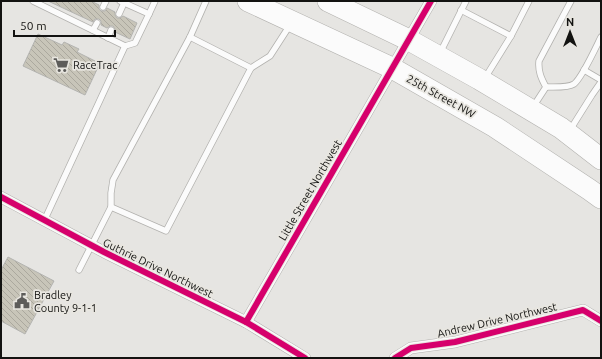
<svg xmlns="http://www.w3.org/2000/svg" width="602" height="359" font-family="Ubuntu,sans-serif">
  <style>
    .building { fill: url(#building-back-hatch); stroke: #b4b4b1 }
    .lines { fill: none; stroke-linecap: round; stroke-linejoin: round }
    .lane-casing { stroke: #b2b1ae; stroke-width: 7 }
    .street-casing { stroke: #b2b1ae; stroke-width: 12 }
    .highway-casing { stroke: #b2b1ae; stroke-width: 22 }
    .lane { stroke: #fbfbfb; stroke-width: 5.5 }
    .street { stroke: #fbfbfb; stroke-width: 11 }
    .highway { stroke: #fbfbfb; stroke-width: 21 }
    .cycleway-casing { stroke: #e8e6e0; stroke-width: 8 }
    .cycleway { stroke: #d6006c; stroke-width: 6 }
    .labels { text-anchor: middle; stroke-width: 3.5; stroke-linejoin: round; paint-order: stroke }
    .poi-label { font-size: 11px; fill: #131311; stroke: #e8e6e0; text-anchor: start }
    .street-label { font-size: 11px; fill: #131311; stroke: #e8e6e0 }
  </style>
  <defs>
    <pattern id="building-back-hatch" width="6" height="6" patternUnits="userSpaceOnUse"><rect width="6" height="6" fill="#c8c5b9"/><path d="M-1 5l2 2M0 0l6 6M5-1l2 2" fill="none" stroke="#aba89e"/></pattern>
  </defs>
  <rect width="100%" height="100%" fill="#e6e5e2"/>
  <g class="building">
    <path d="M 48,1 L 91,1 L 99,5 L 99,9 L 101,11 L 105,11 L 107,8 L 115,12 L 115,15 L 117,18 L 120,18 L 123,16 L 137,23 L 130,39 L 115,32 L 115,29 L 113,26 L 110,26 L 107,28 L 101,25 L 101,21 L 99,19 L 95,19 L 93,22 Z"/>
    <path d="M 38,34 L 62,45 L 64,42 L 79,49 L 77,52 L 95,61 L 95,62 L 99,65 L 85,95 L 23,66 Z"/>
    <path d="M 8,257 L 54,281 L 25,334 L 1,321 L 1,270 Z"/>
  </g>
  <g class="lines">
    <defs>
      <g id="lane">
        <path d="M 33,1 L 125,46 L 135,43 L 149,14 L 120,1"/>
        <path d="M 206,1 L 190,37 L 113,180 L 111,193 L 111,207 L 166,231 L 251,68 L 270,56 L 290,25"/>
        <path d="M 103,7 L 106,1"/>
        <path d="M 461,10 L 511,36"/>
        <path d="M 119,14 L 124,3"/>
        <path d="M 149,14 L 155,1"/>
        <path d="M 93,30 L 97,23"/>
        <path d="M 190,37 L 251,68"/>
        <path d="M 108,38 L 111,30"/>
        <path d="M 440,53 L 466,1"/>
        <path d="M 584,70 L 601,80"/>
        <path d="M 485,78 L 511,36 L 529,1"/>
        <path d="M 546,87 C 541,78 538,71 539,61 L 571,1"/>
        <path d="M 546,87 C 553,87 568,88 574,84 C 582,78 596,47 601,37"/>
        <path d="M 533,107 L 546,87"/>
        <path d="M 570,130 L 592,95 L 601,82"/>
        <path d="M 44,221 L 125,46"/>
        <path d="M 79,270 L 111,207"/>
      </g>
      <g id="street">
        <path d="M 1,197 L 104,252 L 246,322 L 305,358"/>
        <path d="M 246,322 L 431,1"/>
        <path d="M 395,358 L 411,348 L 455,342 L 583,310 L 601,321"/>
      </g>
      <g id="highway">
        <path d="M 248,1 L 392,68 L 495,127 L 590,190 L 601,198"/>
        <path d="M 328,1 L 409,40 L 479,79 L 561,128 L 601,159"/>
      </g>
    </defs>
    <use href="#lane" class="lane-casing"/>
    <use href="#street" class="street-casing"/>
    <use href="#highway" class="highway-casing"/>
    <use href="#lane" class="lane"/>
    <use href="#street" class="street"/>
    <use href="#highway" class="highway"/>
    <defs>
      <g id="cycleway">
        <path d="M 1,197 L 104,252 L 246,322 L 305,358"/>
        <path d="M 246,322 L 431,1"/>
        <path d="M 395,358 L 411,348 L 455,342 L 583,310 L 601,321"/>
      </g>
    </defs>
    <use href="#cycleway" class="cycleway-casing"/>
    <use href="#cycleway" class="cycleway"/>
  </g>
  <defs>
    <symbol id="supermarket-bare" viewBox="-9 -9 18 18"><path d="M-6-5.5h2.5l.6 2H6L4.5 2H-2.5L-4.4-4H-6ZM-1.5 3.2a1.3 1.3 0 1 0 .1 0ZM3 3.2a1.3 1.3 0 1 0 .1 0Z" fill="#5d5c5a" stroke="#e8e6e0" stroke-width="2.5" paint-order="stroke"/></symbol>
    <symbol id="civic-bare" viewBox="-9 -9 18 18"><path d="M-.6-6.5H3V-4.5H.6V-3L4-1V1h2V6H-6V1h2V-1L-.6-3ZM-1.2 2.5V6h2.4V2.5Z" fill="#5d5c5a" stroke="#e8e6e0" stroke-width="2.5" paint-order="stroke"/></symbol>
  </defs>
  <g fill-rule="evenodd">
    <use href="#supermarket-bare" x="50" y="54" width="22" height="22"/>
    <use href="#civic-bare" x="11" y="290" width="22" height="22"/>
  </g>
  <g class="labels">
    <g class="poi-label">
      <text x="73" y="69">RaceTrac</text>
      <text x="34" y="299">Bradley<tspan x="34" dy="13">County 9-1-1</tspan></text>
    </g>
    <g class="street-label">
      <text transform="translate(441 96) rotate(29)" y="4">25th Street NW</text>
      <text transform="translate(310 190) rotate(-60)" y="4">Little Street Northwest</text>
      <text transform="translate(158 268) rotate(26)" y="4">Guthrie Drive Northwest</text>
      <text transform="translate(497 320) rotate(-13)" y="4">Andrew Drive Northwest</text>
    </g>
  </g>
  <rect width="602" height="359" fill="none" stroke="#131311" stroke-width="4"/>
  <g transform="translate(570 32)" stroke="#e8e6e0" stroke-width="3" paint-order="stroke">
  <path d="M0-3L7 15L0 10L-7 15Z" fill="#131311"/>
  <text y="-6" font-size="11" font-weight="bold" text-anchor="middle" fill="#131311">N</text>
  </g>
  <path d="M14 30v6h101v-6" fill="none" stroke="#131311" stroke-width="2"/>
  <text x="20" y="30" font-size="12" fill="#131311" stroke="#e8e6e0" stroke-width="3" paint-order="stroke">50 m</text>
</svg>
